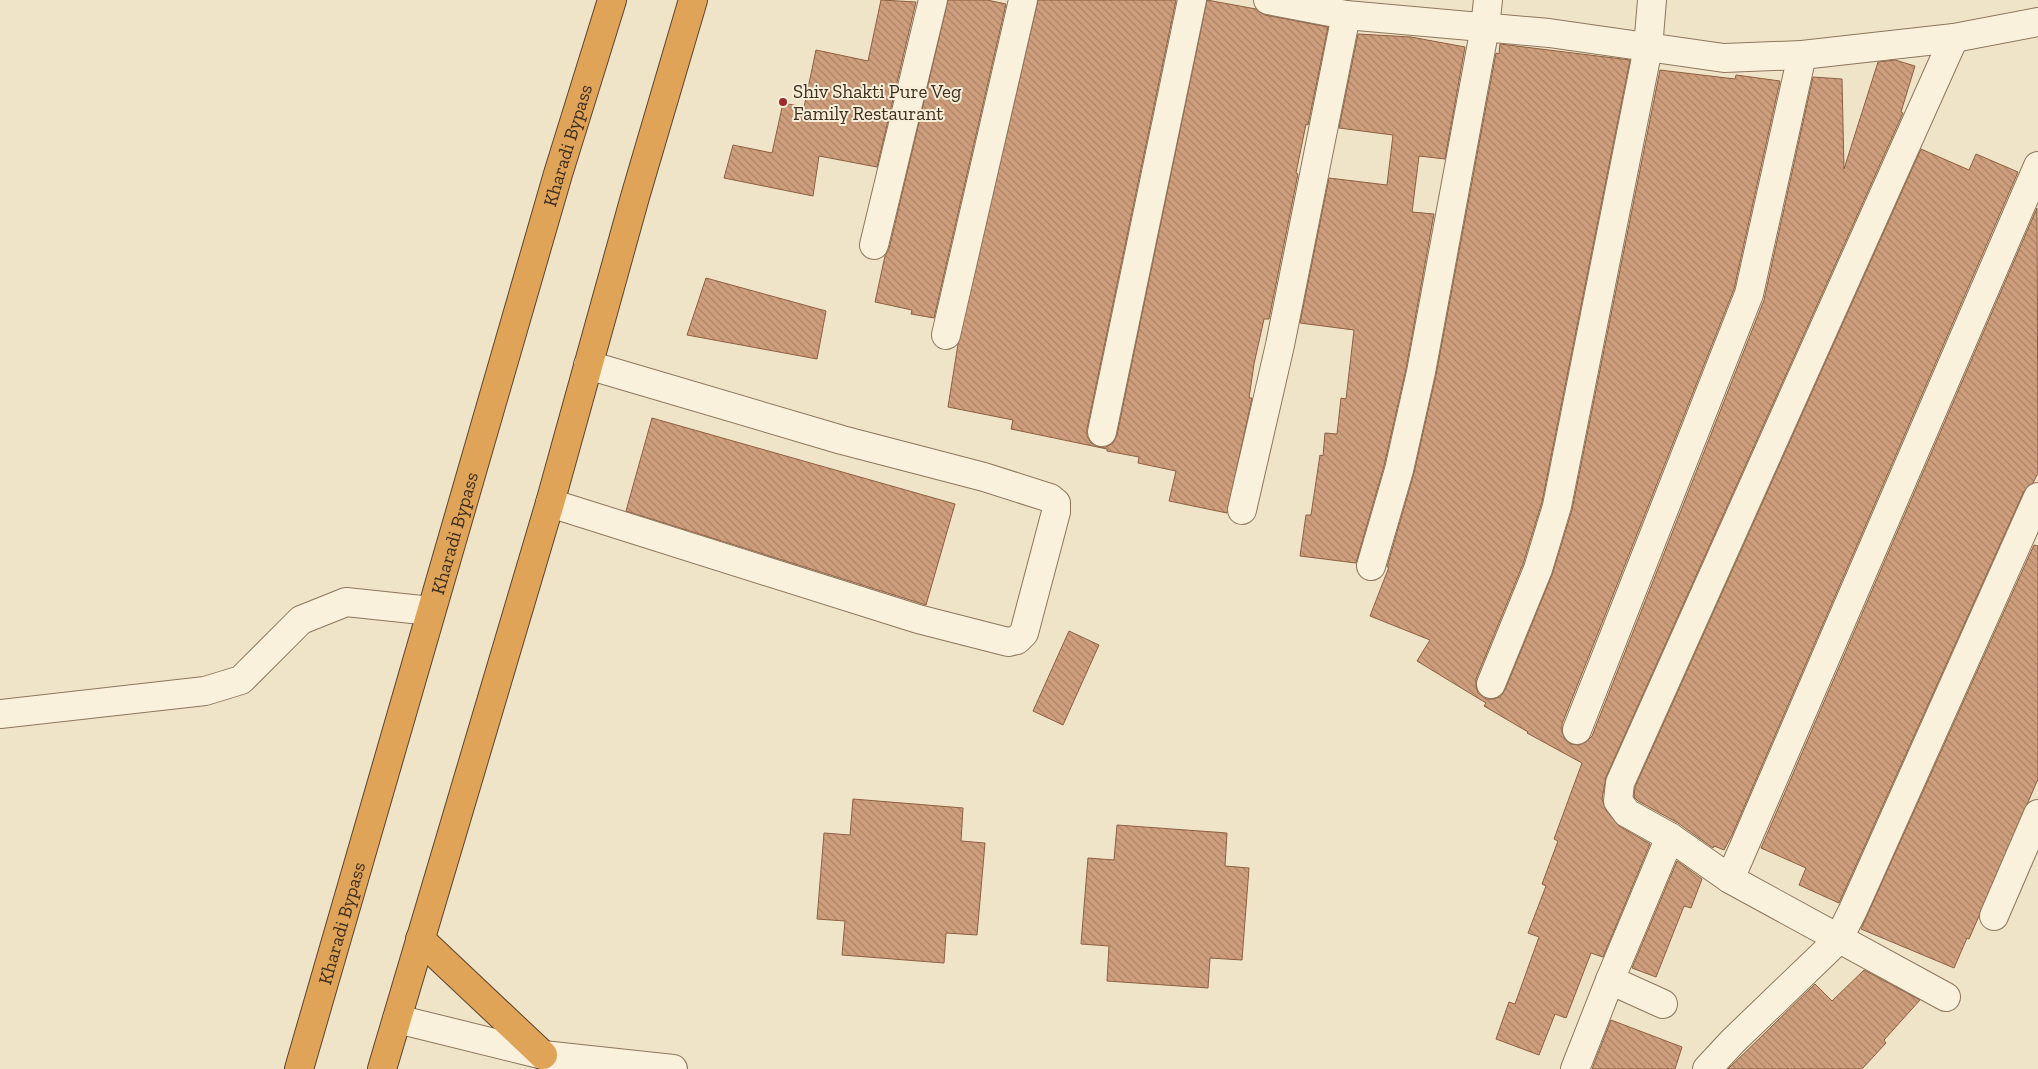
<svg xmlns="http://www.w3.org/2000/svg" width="2038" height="1069" font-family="'Zilla Slab',serif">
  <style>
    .building { fill: url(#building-back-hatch); stroke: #8d5f41 }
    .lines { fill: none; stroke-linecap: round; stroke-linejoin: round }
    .minor-casing { stroke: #8d765c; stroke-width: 30 }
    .highway-casing { stroke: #5b4430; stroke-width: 30 }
    .minor { stroke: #faf1dc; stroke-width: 28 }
    .highway { stroke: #e0a458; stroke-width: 28 }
    .poi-dot { fill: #9e2a2b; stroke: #f7eed8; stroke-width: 2 }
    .labels { text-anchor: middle; stroke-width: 4; stroke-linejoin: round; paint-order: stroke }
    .poi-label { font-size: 19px; fill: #3d2e20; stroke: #f7eed8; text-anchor: start }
    .street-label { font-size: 19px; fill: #3d2e20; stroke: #f7eed8 }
  </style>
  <defs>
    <pattern id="building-back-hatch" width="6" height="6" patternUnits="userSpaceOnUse" patternTransform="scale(1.25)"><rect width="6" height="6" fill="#cf9f7d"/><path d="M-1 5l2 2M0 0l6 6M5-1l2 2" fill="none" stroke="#a98266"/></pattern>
  </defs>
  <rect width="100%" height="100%" fill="#f0e4c8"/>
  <g class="building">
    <path d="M 881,0 L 916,2 L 877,167 L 819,156 L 813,196 L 724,178 L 733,145 L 772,153 L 783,103 L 804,107 L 816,50 L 868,61 Z"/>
    <path d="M 948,0 L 987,0 L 1006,4 L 934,318 L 911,314 L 912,310 L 875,302 L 885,256 L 889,249 Z"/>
    <path d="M 1038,0 L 1176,0 L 1087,429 L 1087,436 L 1091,443 L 1099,447 L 1106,447 L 1113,443 L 1117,435 L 1207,0 L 1256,9 L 1265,15 L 1328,27 L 1308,125 L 1306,124 L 1296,173 L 1298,174 L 1269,319 L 1264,319 L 1254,364 L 1249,398 L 1252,398 L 1227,513 L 1169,501 L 1176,471 L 1138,463 L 1139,457 L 1107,451 L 1107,449 L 1011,429 L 1013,420 L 948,407 L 958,344 Z"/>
    <path d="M 1358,34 L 1411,37 L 1465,47 L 1445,159 L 1419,156 L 1412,212 L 1434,214 L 1406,369 L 1384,466 L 1356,563 L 1300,556 L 1306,515 L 1311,515 L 1320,455 L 1323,456 L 1325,433 L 1337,434 L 1341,398 L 1346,399 L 1354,330 L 1300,323 L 1329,178 L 1387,185 L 1393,135 L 1339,128 Z"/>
    <path d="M 1500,44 L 1630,60 L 1542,502 L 1523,564 L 1476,679 L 1476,686 L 1478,693 L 1486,699 L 1493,699 L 1500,697 L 1505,690 L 1552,575 L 1572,510 L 1660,70 L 1735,79 L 1736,75 L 1780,81 L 1734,289 L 1562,724 L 1562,732 L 1565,739 L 1571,744 L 1579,745 L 1586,742 L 1592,736 L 1764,300 L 1813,77 L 1842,79 L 1844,169 L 1878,62 L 1895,60 L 1915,66 L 1901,112 L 1903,113 L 1606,777 L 1602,799 L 1606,810 L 1619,826 L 1650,844 L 1603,957 L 1591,953 L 1566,1018 L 1555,1014 L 1539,1055 L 1496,1039 L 1509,1002 L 1515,1004 L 1539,937 L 1528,933 L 1546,886 L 1542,884 L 1558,841 L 1554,839 L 1582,763 L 1527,733 L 1528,732 L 1484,706 L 1486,703 L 1417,661 L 1430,640 L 1370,616 L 1389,567 L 1387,567 L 1414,473 L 1436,375 L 1496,53 L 1499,54 Z"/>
    <path d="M 1921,149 L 1969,170 L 1976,154 L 2018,172 L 1732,835 L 1724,850 L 1714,846 L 1713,848 L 1678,823 L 1638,801 L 1634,797 L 1635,787 Z"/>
    <path d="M 2037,208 L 2038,473 L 2033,483 L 2024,491 L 1839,903 L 1799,885 L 1806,868 L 1761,848 Z"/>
    <path d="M 706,278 L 826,311 L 817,359 L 687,335 Z"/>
    <path d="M 652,418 L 955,504 L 926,605 L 626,511 Z"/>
    <path d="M 2034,545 L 2038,546 L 2038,779 L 1969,939 L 1967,938 L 1954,968 L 1861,929 Z"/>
    <path d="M 1069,631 L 1099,645 L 1063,725 L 1033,711 Z"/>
    <path d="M 853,799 L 963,808 L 961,841 L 985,843 L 977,935 L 946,933 L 944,963 L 842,955 L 845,921 L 817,919 L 824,833 L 850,835 Z"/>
    <path d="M 1117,825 L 1227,833 L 1225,866 L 1249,868 L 1242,960 L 1210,958 L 1208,988 L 1107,981 L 1109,946 L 1081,944 L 1088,858 L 1114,860 Z"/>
    <path d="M 1677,861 L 1702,879 L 1691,908 L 1684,906 L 1656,977 L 1632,968 Z"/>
    <path d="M 1864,970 L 1920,1000 L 1884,1040 L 1886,1043 L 1862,1069 L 1728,1069 L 1815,984 L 1832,1001 Z"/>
    <path d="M 1611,1020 L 1682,1047 L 1675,1069 L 1592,1069 Z"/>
  </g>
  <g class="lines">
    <defs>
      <g id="minor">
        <path d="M 1268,0 L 1346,15 L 1549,33 L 1724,58 L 1802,55 L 1954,38 L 2038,22"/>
        <path d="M 874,245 L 933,0"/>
        <path d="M 946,335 L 1023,0"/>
        <path d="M 1102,432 L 1192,0"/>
        <path d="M 550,503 L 918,619 L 1008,642 L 1017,640 L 1024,633 L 1056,512 L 1056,503 L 1050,498 L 984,477 L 842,440 L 588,365"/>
        <path d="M 1242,510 L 1280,345 L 1346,15"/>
        <path d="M 1371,566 L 1399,470 L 1421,372 L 1485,27 L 1488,0"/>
        <path d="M 1491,684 L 1538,569 L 1557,506 L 1648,48 L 1652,0"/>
        <path d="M 0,714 L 205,691 L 241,680 L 301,620 L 346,602 L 431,611"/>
        <path d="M 1577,730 L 1749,294 L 1802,55"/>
        <path d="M 1730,879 L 2038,166"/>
        <path d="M 1994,916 L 2038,814"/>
        <path d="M 1946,997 L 1730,879 L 1670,837 L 1627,813 L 1618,801 L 1620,783 L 1954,38"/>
        <path d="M 1663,1004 L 1610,980 L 1670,837"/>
        <path d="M 397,1019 L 543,1055 L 673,1069"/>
        <path d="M 1575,1069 L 1610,980"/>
        <path d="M 1707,1069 L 1733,1041 L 1838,940 L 1853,910 L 2038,497"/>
      </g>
      <g id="highway">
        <path d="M 420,939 L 543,1055"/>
        <path id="s1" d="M 299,1069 L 558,174 L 612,0"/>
        <path d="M 382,1069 L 550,503 L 635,197 L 693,0"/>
      </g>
    </defs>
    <use href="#minor" class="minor-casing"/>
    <use href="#highway" class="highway-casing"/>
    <use href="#minor" class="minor"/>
    <use href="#highway" class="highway"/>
  </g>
  <circle class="poi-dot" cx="783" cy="102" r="5"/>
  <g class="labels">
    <g class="poi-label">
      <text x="793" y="98">Shiv Shakti Pure Veg<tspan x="793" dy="22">Family Restaurant</tspan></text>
    </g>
    <g class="street-label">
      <text dy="7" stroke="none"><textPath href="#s1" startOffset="962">Kharadi Bypass</textPath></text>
      <text dy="7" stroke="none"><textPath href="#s1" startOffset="558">Kharadi Bypass</textPath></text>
      <text dy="7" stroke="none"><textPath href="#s1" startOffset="152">Kharadi Bypass</textPath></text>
    </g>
  </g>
</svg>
